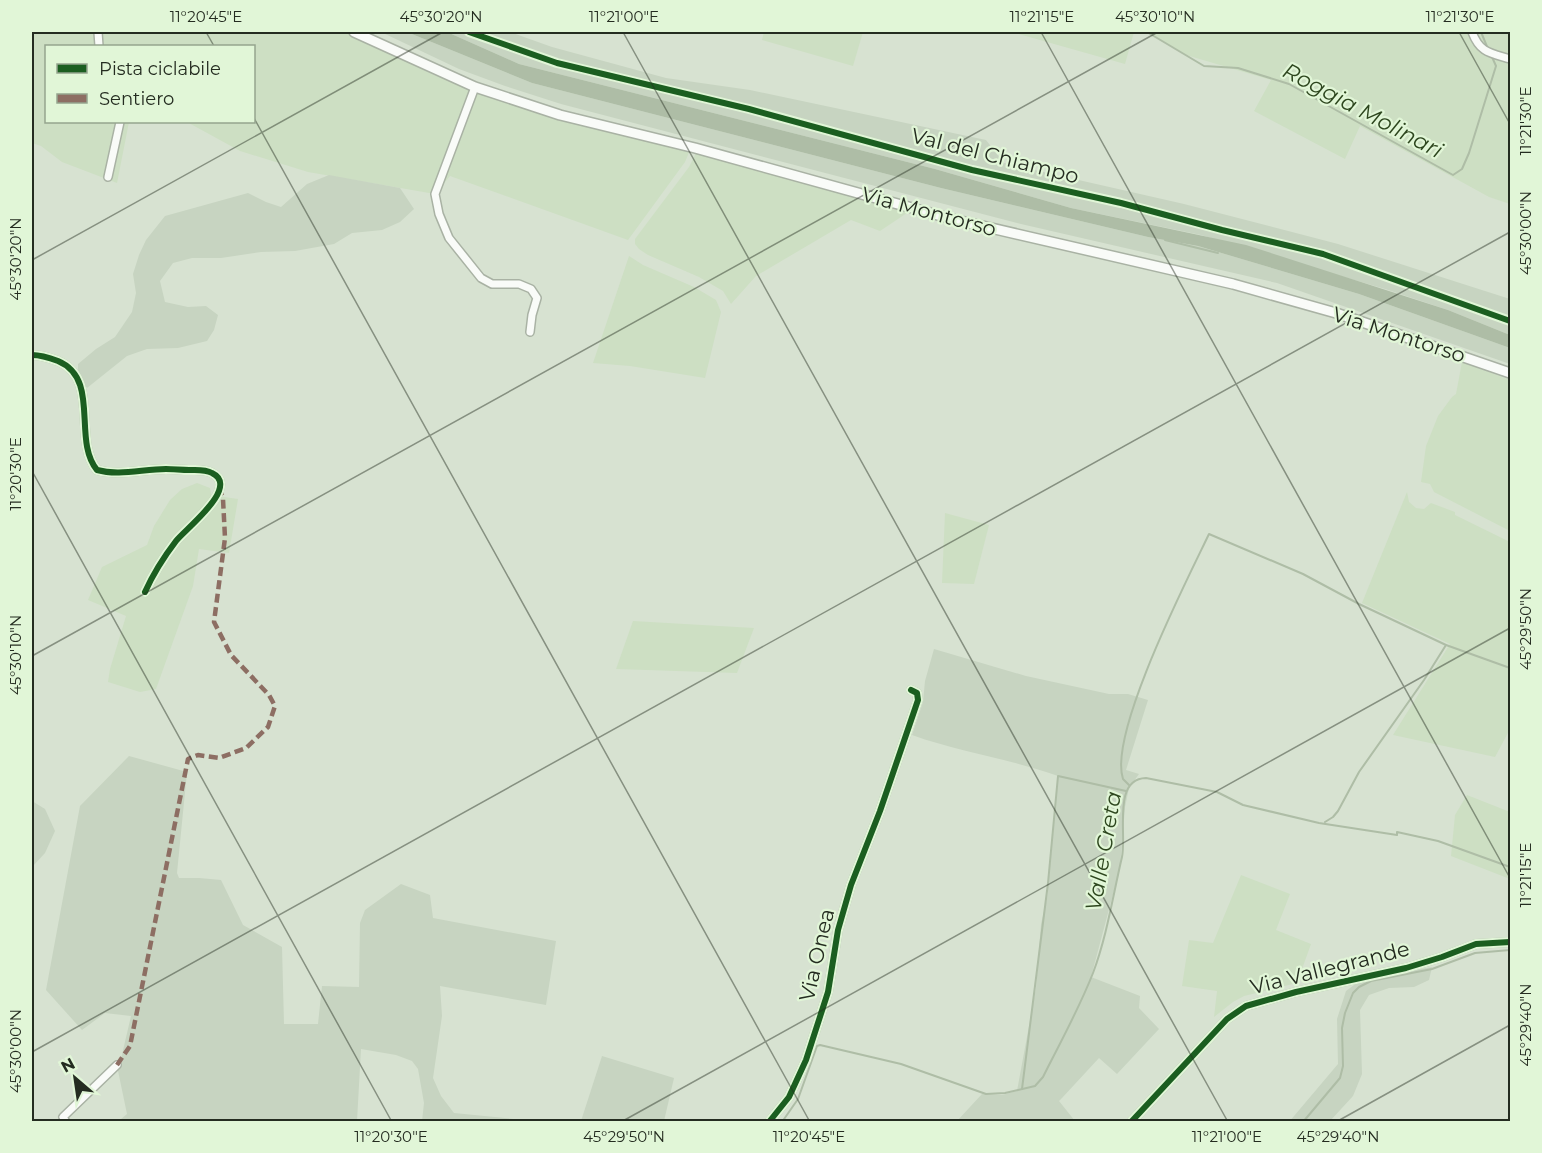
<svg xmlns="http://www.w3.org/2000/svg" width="1542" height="1153" font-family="Montserrat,sans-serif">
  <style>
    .built { fill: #cddfc3 }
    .green { fill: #c7d4c1 }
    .water { fill: #aebda6 }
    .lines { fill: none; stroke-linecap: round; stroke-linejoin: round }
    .stream { stroke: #aebda6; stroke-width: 2 }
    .street-casing { stroke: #a9b2a4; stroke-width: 10 }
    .secondary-casing { stroke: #a9b2a4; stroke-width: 12 }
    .street { stroke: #f9fbf8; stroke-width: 7 }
    .secondary { stroke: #f9fbf8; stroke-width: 9 }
    .quiet { stroke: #8d6e63; stroke-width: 4.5; stroke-dasharray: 9 4.5; stroke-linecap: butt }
    .cycleway-casing { stroke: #e1f6d7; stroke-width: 10 }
    .cycleway { stroke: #1b5e20; stroke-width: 6 }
    .ticks { fill: none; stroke: #242c20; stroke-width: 1.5; stroke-opacity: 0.45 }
    .labels { text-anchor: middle; stroke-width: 4.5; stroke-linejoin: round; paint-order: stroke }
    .street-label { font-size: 21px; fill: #242c20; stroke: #e1f6d7 }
    .water-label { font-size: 22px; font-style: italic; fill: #2d461e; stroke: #e1f6d7 }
    .neatline { fill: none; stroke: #242c20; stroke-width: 2 }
    .ticks-label { font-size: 15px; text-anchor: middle; fill: #242c20 }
  </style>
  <rect width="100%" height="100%" fill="#d7e2d1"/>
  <g class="built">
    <path d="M 32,32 L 348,32 L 434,75 L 465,87 L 690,150 L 685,162 L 628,240 L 450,176 L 435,194 L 308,172 L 240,151 L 187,122 L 254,122 L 254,46 L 46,46 L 46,122 L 129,122 L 117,183 L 62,162 L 41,146 L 32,143 Z"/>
    <path d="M 764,32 L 863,32 L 853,66 L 762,40 Z"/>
    <path d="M 1012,32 L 1134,32 L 1125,64 Z"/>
    <path d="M 1148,32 L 1510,32 L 1510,204 L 1489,197 L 1360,126 L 1345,159 L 1254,111 L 1271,80 L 1186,55 Z"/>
    <path d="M 696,153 L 910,211 L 880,231 L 851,220 L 756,276 L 731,304 L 723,291 L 699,277 L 648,255 L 639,249 L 635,244 L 635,239 L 689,167 Z"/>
    <path d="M 629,256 L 643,265 L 694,287 L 716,300 L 721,312 L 705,378 L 630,366 L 593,363 Z"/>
    <path d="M 1462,362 L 1510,380 L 1510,531 L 1434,492 L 1430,484 L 1421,482 L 1426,446 L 1438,416 L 1452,397 L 1456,394 Z"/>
    <path d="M 197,483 L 210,488 L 211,495 L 238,499 L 229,553 L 199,549 L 193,586 L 156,689 L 140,692 L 108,682 L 110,669 L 126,616 L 88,600 L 102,567 L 147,545 L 154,526 L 170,500 L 182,489 Z"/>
    <path d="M 1407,492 L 1409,502 L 1416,508 L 1424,509 L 1431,503 L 1455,512 L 1455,515 L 1510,542 L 1510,729 L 1495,757 L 1393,735 L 1450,644 L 1362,603 Z"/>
    <path d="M 945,513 L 989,525 L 974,584 L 942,583 Z"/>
    <path d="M 633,621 L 754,628 L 737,673 L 616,669 Z"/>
    <path d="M 1467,795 L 1510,812 L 1510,879 L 1451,856 L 1455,815 Z"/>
    <path d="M 1241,875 L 1290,894 L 1276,930 L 1311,944 L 1297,983 L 1244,996 L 1233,1002 L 1214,1017 L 1217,991 L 1182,986 L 1189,940 L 1213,943 Z"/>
  </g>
  <g class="green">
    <path d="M 381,32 L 407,32 L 532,83 L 941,188 L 1148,237 L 1198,246 L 1359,294 L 1510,348 L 1510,364 L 1277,283 L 1021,224 L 561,104 L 505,86 L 459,69 Z"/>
    <path d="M 447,32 L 510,32 L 552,47 L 666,78 L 750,90 L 986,140 L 1004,163 L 1184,204 L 1338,244 L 1510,299 L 1510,335 L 1448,310 L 1385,289 L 1201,235 L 1071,208 L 935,169 L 519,64 Z"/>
    <path d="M 329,175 L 400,188 L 414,209 L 400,222 L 382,230 L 352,233 L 334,244 L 295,251 L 261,252 L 221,258 L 192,258 L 173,263 L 160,281 L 165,302 L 188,307 L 206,306 L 218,315 L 214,330 L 207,341 L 178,348 L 147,349 L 127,356 L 87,388 L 78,376 L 78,364 L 96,349 L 115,337 L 132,312 L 136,293 L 133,274 L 139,255 L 146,240 L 165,216 L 248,193 L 266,202 L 281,207 L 307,184 Z"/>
    <path d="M 934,649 L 1026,676 L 1109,694 L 1128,694 L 1148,700 L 1126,770 L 1139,774 L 1129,788 L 1125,807 L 1120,868 L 1091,977 L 1140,996 L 1139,1008 L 1159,1029 L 1117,1074 L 1099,1058 L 1062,1098 L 1059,1101 L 1075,1121 L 957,1121 L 982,1094 L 1002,1095 L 1017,1091 L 1036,988 L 1041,924 L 1047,899 L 1058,776 C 1011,759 959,752 912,735 L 923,702 L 925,681 Z"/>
    <path d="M 129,756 L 187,772 L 177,873 L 179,878 L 199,878 L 221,880 L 243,925 L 282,947 L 284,1024 L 318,1024 L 322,986 L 359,987 L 360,923 L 365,910 L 401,884 L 430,895 L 433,918 L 556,941 L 546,1005 L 440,986 L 442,1016 L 433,1078 L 441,1096 L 454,1113 L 534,1121 L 422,1121 L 424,1103 L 418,1069 L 412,1061 L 396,1055 L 361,1049 L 357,1121 L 124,1121 L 121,1119 L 127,1114 L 117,1066 L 121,1059 L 131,1016 L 105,1013 L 82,1030 L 46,990 L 80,806 Z"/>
    <path d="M 32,801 L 45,809 L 55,831 L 45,853 L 32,867 Z"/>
    <path d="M 1432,967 L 1429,980 L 1414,987 L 1389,988 L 1369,995 L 1360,1010 L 1362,1074 L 1353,1096 L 1330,1121 L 1289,1122 L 1338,1064 L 1337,1019 L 1346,991 L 1358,982 L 1372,978 Z"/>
    <path d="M 602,1056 L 674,1078 L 664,1121 L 581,1121 Z"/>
  </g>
  <path class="water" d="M 407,32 L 447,32 L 519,64 L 935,169 L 1071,208 L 1246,245 L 1448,310 L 1510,335 L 1510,348 L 1359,294 L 1198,246 L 1148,237 L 941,188 L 532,83 Z"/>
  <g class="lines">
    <g class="stream">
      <path d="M 1147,32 L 1204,66 L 1238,68 L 1289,84 L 1453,175 L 1462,169 L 1469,153 L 1496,66 L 1492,57"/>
      <path d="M 1481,32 L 1488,49"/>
      <path d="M 1165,240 L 1218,253"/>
      <path d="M 1129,785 L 1123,779 C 1108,734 1187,580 1209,534 L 1303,574 L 1359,604 L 1446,645 L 1510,668"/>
      <path d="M 1325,822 L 1333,817 L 1338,811 L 1359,772 L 1424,680 L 1446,645"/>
      <path d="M 1022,1089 L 1048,883 L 1058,776 L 1126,791"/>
      <path d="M 782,1122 L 798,1099 L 817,1046 L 820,1045 L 901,1064 L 986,1094 L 1005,1093 L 1035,1086 L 1043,1077 C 1060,1043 1079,1009 1093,973 C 1107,936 1113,895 1122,857 C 1127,834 1112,779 1146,778 L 1217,792 L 1243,805 L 1319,823 L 1397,835 L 1397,832 L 1438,841 L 1510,867"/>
      <path d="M 1303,1122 L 1340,1078 L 1343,1066 L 1342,1028 L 1345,1013 L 1353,993 L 1359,987 L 1371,981 L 1432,969 L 1475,953 L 1510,950"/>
    </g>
    <defs>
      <g id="street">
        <path d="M 98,32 L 99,46"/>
        <path d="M 1472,32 C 1480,53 1490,53 1510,59"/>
        <path d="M 475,87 L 435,194 L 439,214 L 449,238 L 481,278 L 492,284 L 519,284 L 531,289 L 537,298 L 532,315 L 530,332"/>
        <path d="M 108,177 L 120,122"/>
        <path d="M 32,355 C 41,355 50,358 58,361 C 101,379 72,440 97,470 C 119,476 143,469 166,469 C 174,469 181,470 189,470 C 196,470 205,469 212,473 C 241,487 185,529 176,541 C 163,558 154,572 145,592"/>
        <path d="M 66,1122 L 63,1117 L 117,1065"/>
        <path d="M 769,1122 L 789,1097 L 806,1060 L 828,992 L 838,930 L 851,885 L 880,811 L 918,700 L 917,693 L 911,690"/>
        <path d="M 1131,1122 L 1227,1019 L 1246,1006 L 1296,992 L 1406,968 L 1442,957 L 1476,944 L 1510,942"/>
      </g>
      <path id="secondary" d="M 354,32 L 475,87 L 560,115 L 695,148 L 952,219 L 1233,284 L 1336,313 L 1510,373"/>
    </defs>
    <use href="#street" class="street-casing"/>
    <use href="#secondary" class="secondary-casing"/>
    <use href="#street" class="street"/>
    <use href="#secondary" class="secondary"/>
    <path class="quiet" d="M 117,1065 L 130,1046 L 188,759 L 198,755 L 219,758 L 246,748 L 268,727 L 275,706 L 269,695 L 231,655 L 214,622 L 225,538 L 223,499 L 220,490"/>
    <defs>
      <g id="cycleway">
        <path d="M 469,32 L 557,63 L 749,109 L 972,170 L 1121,203 L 1222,230 L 1323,254 L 1510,321"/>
        <path d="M 32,355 C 41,355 50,358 58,361 C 101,379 72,440 97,470 C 119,476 143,469 166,469 C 174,469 181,470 189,470 C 196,470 205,469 212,473 C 241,487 185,529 176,541 C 163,558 154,572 145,592"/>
        <path d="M 769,1122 L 789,1097 L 806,1060 L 828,992 L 838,930 L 851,885 L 880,811 L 918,700 L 917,693 L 911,690"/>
        <path d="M 1131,1122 L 1227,1019 L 1246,1006 L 1296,992 L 1406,968 L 1442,957 L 1476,944 L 1510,942"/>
      </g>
    </defs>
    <use href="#cycleway" class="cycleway-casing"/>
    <use href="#cycleway" class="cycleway"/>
  </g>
  <path class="ticks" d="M 206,32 L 214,46M 623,32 L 1228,1122M 1041,32 L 1510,878M 1459,32 L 1510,124M 254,118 L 810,1122M 32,260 L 443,32M 32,471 L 392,1122M 32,656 L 1158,32M 32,1052 L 1510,232M 621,1122 L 1510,628M 1336,1122 L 1510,1025"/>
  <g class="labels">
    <g class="street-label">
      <text transform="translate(995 156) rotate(14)" y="7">Val del Chiampo</text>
      <text transform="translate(929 212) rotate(15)" y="7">Via Montorso</text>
      <text transform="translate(1399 335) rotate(18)" y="7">Via Montorso</text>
      <text transform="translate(817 955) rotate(-77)" y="7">Via Onea</text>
      <text transform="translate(1330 968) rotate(-14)" y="7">Via Vallegrande</text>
    </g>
    <g class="water-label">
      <text transform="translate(1363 110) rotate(28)" y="8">Roggia Molinari</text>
      <text transform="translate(1103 851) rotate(-80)" y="8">Valle Creta</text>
    </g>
  </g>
  <rect width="1542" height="1153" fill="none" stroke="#e1f6d7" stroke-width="66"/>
  <rect x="45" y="45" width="210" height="78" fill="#e1f6d7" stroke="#95a58e" stroke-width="1.5"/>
  <rect x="57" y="64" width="30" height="9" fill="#1b5e20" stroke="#95a58e" stroke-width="1.5"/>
  <text x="99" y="75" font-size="18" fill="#242c20">Pista ciclabile</text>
  <rect x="57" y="94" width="30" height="9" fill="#8d6e63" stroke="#95a58e" stroke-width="1.5"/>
  <text x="99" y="105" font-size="18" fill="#242c20">Sentiero</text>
  <g transform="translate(75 1078) rotate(331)" stroke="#e1f6d7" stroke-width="4.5" paint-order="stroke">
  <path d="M0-4.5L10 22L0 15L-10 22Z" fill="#242c20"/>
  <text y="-9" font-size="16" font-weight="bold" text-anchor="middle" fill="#242c20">N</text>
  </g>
  <rect x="33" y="33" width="1476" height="1087" class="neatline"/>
  <g class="ticks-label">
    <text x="206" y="22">11°20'45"E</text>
    <text x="441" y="22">45°30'20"N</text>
    <text x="624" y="22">11°21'00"E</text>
    <text x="1042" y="22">11°21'15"E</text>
    <text x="1155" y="22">45°30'10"N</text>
    <text x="1460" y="22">11°21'30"E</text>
    <text transform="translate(1526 121) rotate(-90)" y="5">11°21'30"E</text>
    <text transform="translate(1526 233) rotate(-90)" y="5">45°30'00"N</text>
    <text transform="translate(16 259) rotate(-90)" y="5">45°30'20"N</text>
    <text transform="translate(16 474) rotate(-90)" y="5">11°20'30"E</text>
    <text transform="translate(1526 629) rotate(-90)" y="5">45°29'50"N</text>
    <text transform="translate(16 655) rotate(-90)" y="5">45°30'10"N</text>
    <text transform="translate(1526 875) rotate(-90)" y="5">11°21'15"E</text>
    <text transform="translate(1526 1025) rotate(-90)" y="5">45°29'40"N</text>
    <text transform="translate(16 1051) rotate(-90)" y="5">45°30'00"N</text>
    <text x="391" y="1142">11°20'30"E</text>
    <text x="624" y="1142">45°29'50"N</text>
    <text x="809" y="1142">11°20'45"E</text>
    <text x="1227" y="1142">11°21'00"E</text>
    <text x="1338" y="1142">45°29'40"N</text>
  </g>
</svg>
